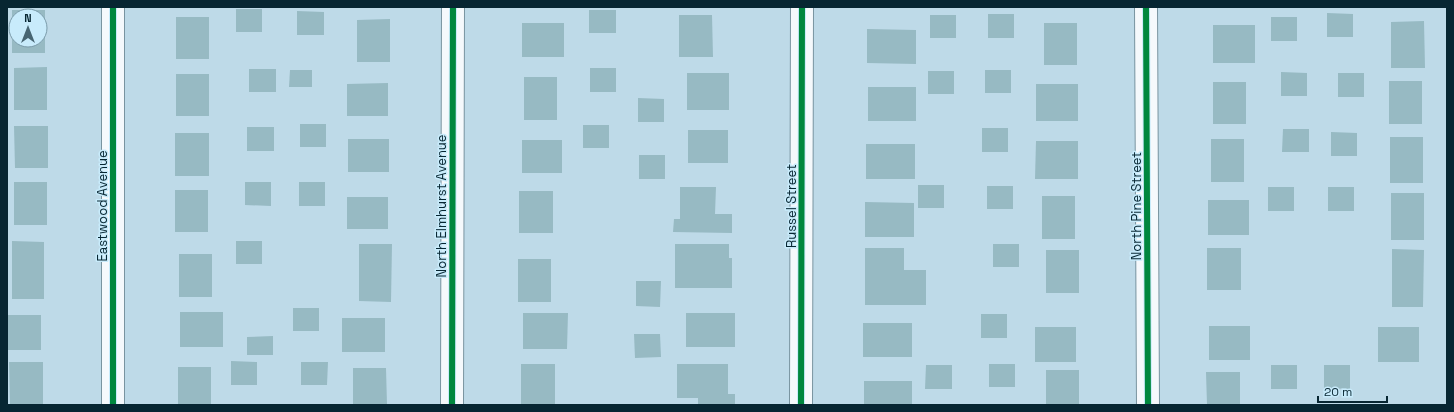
<svg xmlns="http://www.w3.org/2000/svg" width="1454" height="412" font-family="'Space Grotesk',sans-serif">
  <style>
    .building { fill: #97bac3; fill-rule: evenodd }
    .lines { fill: none; stroke-linecap: round; stroke-linejoin: round }
    .minor-casing { stroke: #7994a0; stroke-width: 24 }
    .minor { stroke: #f5f9fc; stroke-width: 22 }
    .cycleway-casing { stroke: #c8ebfb; stroke-width: 8 }
    .cycleway { stroke: #00873e; stroke-width: 6 }
    .labels { text-anchor: middle; stroke-width: 3; stroke-linejoin: round; paint-order: stroke }
    .street-label { font-size: 13px; fill: #072632; stroke: #c8ebfb }
  </style>
  <rect width="100%" height="100%" fill="#bedae8"/>
  <g class="building">
    <rect x="236" y="9" width="26" height="23"/>
    <path d="M 12,10 L 45,10 L 45,53 L 12,53 ZM 16,16 L 40,16 L 40,40 L 16,40 Z"/>
    <rect x="589" y="10" width="27" height="23"/>
    <path d="M 297,11 L 324,12 L 324,35 L 297,35 Z"/>
    <path d="M 1327,13 L 1353,14 L 1353,37 L 1327,37 Z"/>
    <rect x="988" y="14" width="26" height="24"/>
    <path d="M 679,15 L 712,15 L 713,57 L 679,57 Z"/>
    <rect x="930" y="15" width="26" height="23"/>
    <rect x="176" y="17" width="33" height="42"/>
    <rect x="1271" y="17" width="26" height="24"/>
    <path d="M 390,19 L 390,62 L 357,62 L 357,20 Z"/>
    <path d="M 1424,21 L 1425,68 L 1391,68 L 1391,22 Z"/>
    <rect x="522" y="23" width="42" height="34"/>
    <rect x="1044" y="23" width="33" height="42"/>
    <rect x="1213" y="25" width="42" height="38"/>
    <path d="M 867,29 L 916,30 L 916,64 L 867,63 Z"/>
    <path d="M 47,67 L 47,110 L 14,110 L 14,68 Z"/>
    <rect x="590" y="68" width="26" height="24"/>
    <rect x="249" y="69" width="27" height="23"/>
    <path d="M 290,70 L 312,70 L 312,87 L 289,87 Z"/>
    <rect x="985" y="70" width="26" height="23"/>
    <rect x="928" y="71" width="26" height="23"/>
    <path d="M 1281,72 L 1307,73 L 1307,96 L 1281,96 Z"/>
    <rect x="687" y="73" width="42" height="37"/>
    <rect x="1338" y="73" width="26" height="24"/>
    <rect x="176" y="74" width="33" height="42"/>
    <rect x="524" y="77" width="33" height="43"/>
    <rect x="1389" y="81" width="33" height="43"/>
    <rect x="1213" y="82" width="33" height="42"/>
    <path d="M 388,83 L 388,116 L 347,116 L 347,84 Z"/>
    <rect x="1036" y="84" width="42" height="37"/>
    <rect x="868" y="87" width="48" height="34"/>
    <path d="M 638,98 L 664,99 L 664,122 L 638,122 Z"/>
    <rect x="300" y="124" width="26" height="23"/>
    <rect x="583" y="125" width="26" height="23"/>
    <path d="M 14,126 L 48,126 L 48,168 L 15,168 Z"/>
    <rect x="247" y="127" width="27" height="24"/>
    <rect x="982" y="128" width="26" height="24"/>
    <path d="M 1283,129 L 1309,129 L 1309,152 L 1282,152 Z"/>
    <rect x="688" y="130" width="40" height="33"/>
    <path d="M 1331,132 L 1357,133 L 1357,156 L 1331,156 Z"/>
    <rect x="175" y="133" width="34" height="43"/>
    <rect x="1390" y="137" width="33" height="46"/>
    <rect x="348" y="139" width="41" height="33"/>
    <rect x="1211" y="139" width="33" height="43"/>
    <rect x="522" y="140" width="40" height="33"/>
    <path d="M 1036,141 L 1078,141 L 1078,179 L 1035,179 Z"/>
    <rect x="866" y="144" width="49" height="35"/>
    <rect x="639" y="155" width="26" height="24"/>
    <rect x="14" y="182" width="33" height="43"/>
    <path d="M 245,182 L 271,182 L 271,206 L 245,205 Z"/>
    <rect x="299" y="182" width="26" height="24"/>
    <rect x="918" y="185" width="26" height="23"/>
    <rect x="987" y="186" width="26" height="23"/>
    <path d="M 680,187 L 716,187 L 715,214 L 732,214 L 732,233 L 673,232 L 674,219 L 680,219 Z"/>
    <rect x="1268" y="187" width="26" height="24"/>
    <rect x="1328" y="187" width="26" height="24"/>
    <rect x="175" y="190" width="33" height="42"/>
    <rect x="519" y="191" width="34" height="42"/>
    <rect x="1391" y="193" width="33" height="47"/>
    <rect x="1042" y="196" width="33" height="43"/>
    <rect x="347" y="197" width="41" height="32"/>
    <rect x="1208" y="200" width="41" height="35"/>
    <path d="M 865,202 L 914,203 L 914,237 L 865,237 Z"/>
    <path d="M 12,241 L 44,242 L 44,299 L 12,299 Z"/>
    <rect x="236" y="241" width="26" height="23"/>
    <path d="M 359,244 L 392,244 L 391,302 L 359,301 Z"/>
    <path d="M 675,244 L 729,244 L 729,258 L 732,258 L 732,288 L 675,288 Z"/>
    <rect x="993" y="244" width="26" height="23"/>
    <path d="M 865,248 L 904,248 L 904,270 L 926,270 L 926,305 L 865,305 Z"/>
    <rect x="1207" y="248" width="34" height="42"/>
    <path d="M 1392,249 L 1424,250 L 1423,307 L 1392,307 Z"/>
    <rect x="1046" y="250" width="33" height="43"/>
    <rect x="179" y="254" width="33" height="43"/>
    <rect x="518" y="259" width="33" height="43"/>
    <path d="M 636,281 L 661,281 L 660,307 L 636,306 Z"/>
    <rect x="293" y="308" width="26" height="23"/>
    <rect x="180" y="312" width="43" height="35"/>
    <path d="M 523,313 L 568,313 L 567,349 L 523,349 Z"/>
    <rect x="686" y="313" width="49" height="34"/>
    <rect x="981" y="314" width="26" height="24"/>
    <rect x="7" y="315" width="34" height="35"/>
    <rect x="342" y="318" width="43" height="34"/>
    <rect x="863" y="323" width="49" height="34"/>
    <rect x="1209" y="326" width="41" height="34"/>
    <rect x="1035" y="327" width="41" height="35"/>
    <rect x="1378" y="327" width="41" height="35"/>
    <path d="M 634,334 L 660,334 L 661,357 L 635,358 Z"/>
    <path d="M 273,336 L 273,355 L 247,355 L 247,337 Z"/>
    <path d="M 231,361 L 257,362 L 257,385 L 231,385 Z"/>
    <path d="M 9,362 L 43,362 L 43,404 L 10,404 Z"/>
    <path d="M 301,362 L 328,362 L 327,385 L 301,385 Z"/>
    <rect x="521" y="364" width="34" height="41"/>
    <path d="M 677,364 L 728,364 L 728,394 L 735,394 L 735,405 L 698,405 L 698,398 L 677,398 Z"/>
    <rect x="989" y="364" width="26" height="23"/>
    <path d="M 926,365 L 952,365 L 952,389 L 925,389 Z"/>
    <rect x="1271" y="365" width="26" height="24"/>
    <path d="M 1324,365 L 1350,365 L 1350,389 L 1324,388 Z"/>
    <rect x="178" y="367" width="33" height="38"/>
    <path d="M 353,368 L 386,368 L 387,405 L 353,405 Z"/>
    <rect x="1046" y="370" width="33" height="35"/>
    <path d="M 1206,372 L 1240,372 L 1240,405 L 1207,405 Z"/>
    <rect x="864" y="381" width="48" height="24"/>
  </g>
  <g class="lines">
    <defs>
      <g id="minor">
        <path d="M 113,7 L 113,405"/>
        <path d="M 1146,7 L 1148,405"/>
        <path d="M 452,405 L 453,7"/>
        <path d="M 801,405 L 802,7"/>
      </g>
    </defs>
    <use href="#minor" class="minor-casing"/>
    <use href="#minor" class="minor"/>
    <defs>
      <g id="cycleway">
        <path d="M 113,7 L 113,405"/>
        <path d="M 1146,7 L 1148,405"/>
        <path d="M 452,405 L 453,7"/>
        <path d="M 801,405 L 802,7"/>
      </g>
    </defs>
    <use href="#cycleway" class="cycleway-casing"/>
    <use href="#cycleway" class="cycleway"/>
  </g>
  <g class="labels">
    <g class="street-label">
      <text transform="translate(102 206) rotate(-90)" y="5">Eastwood Avenue</text>
      <text transform="translate(441 206) rotate(-90)" y="5">North Elmhurst Avenue</text>
      <text transform="translate(791 206) rotate(-90)" y="5">Russel Street</text>
      <text transform="translate(1136 206) rotate(-90)" y="5">North Pine Street</text>
    </g>
  </g>
  <rect width="1454" height="412" fill="none" stroke="#072632" stroke-width="16"/>
  <g transform="translate(28 28)"><circle r="19" fill="#c8ebfb" stroke="#7b9cab"/>
  <path d="M0-3L7 15L0 10L-7 15Z" fill="#476572"/>
  <text y="-6" font-size="11" font-weight="bold" text-anchor="middle" fill="#072632">N</text>
  </g>
  <path d="M1318 396v6h69v-6" fill="none" stroke="#072632" stroke-width="2"/>
  <text x="1324" y="396" font-size="12" fill="#072632" stroke="#c8ebfb" stroke-width="3" paint-order="stroke">20 m</text>
</svg>
